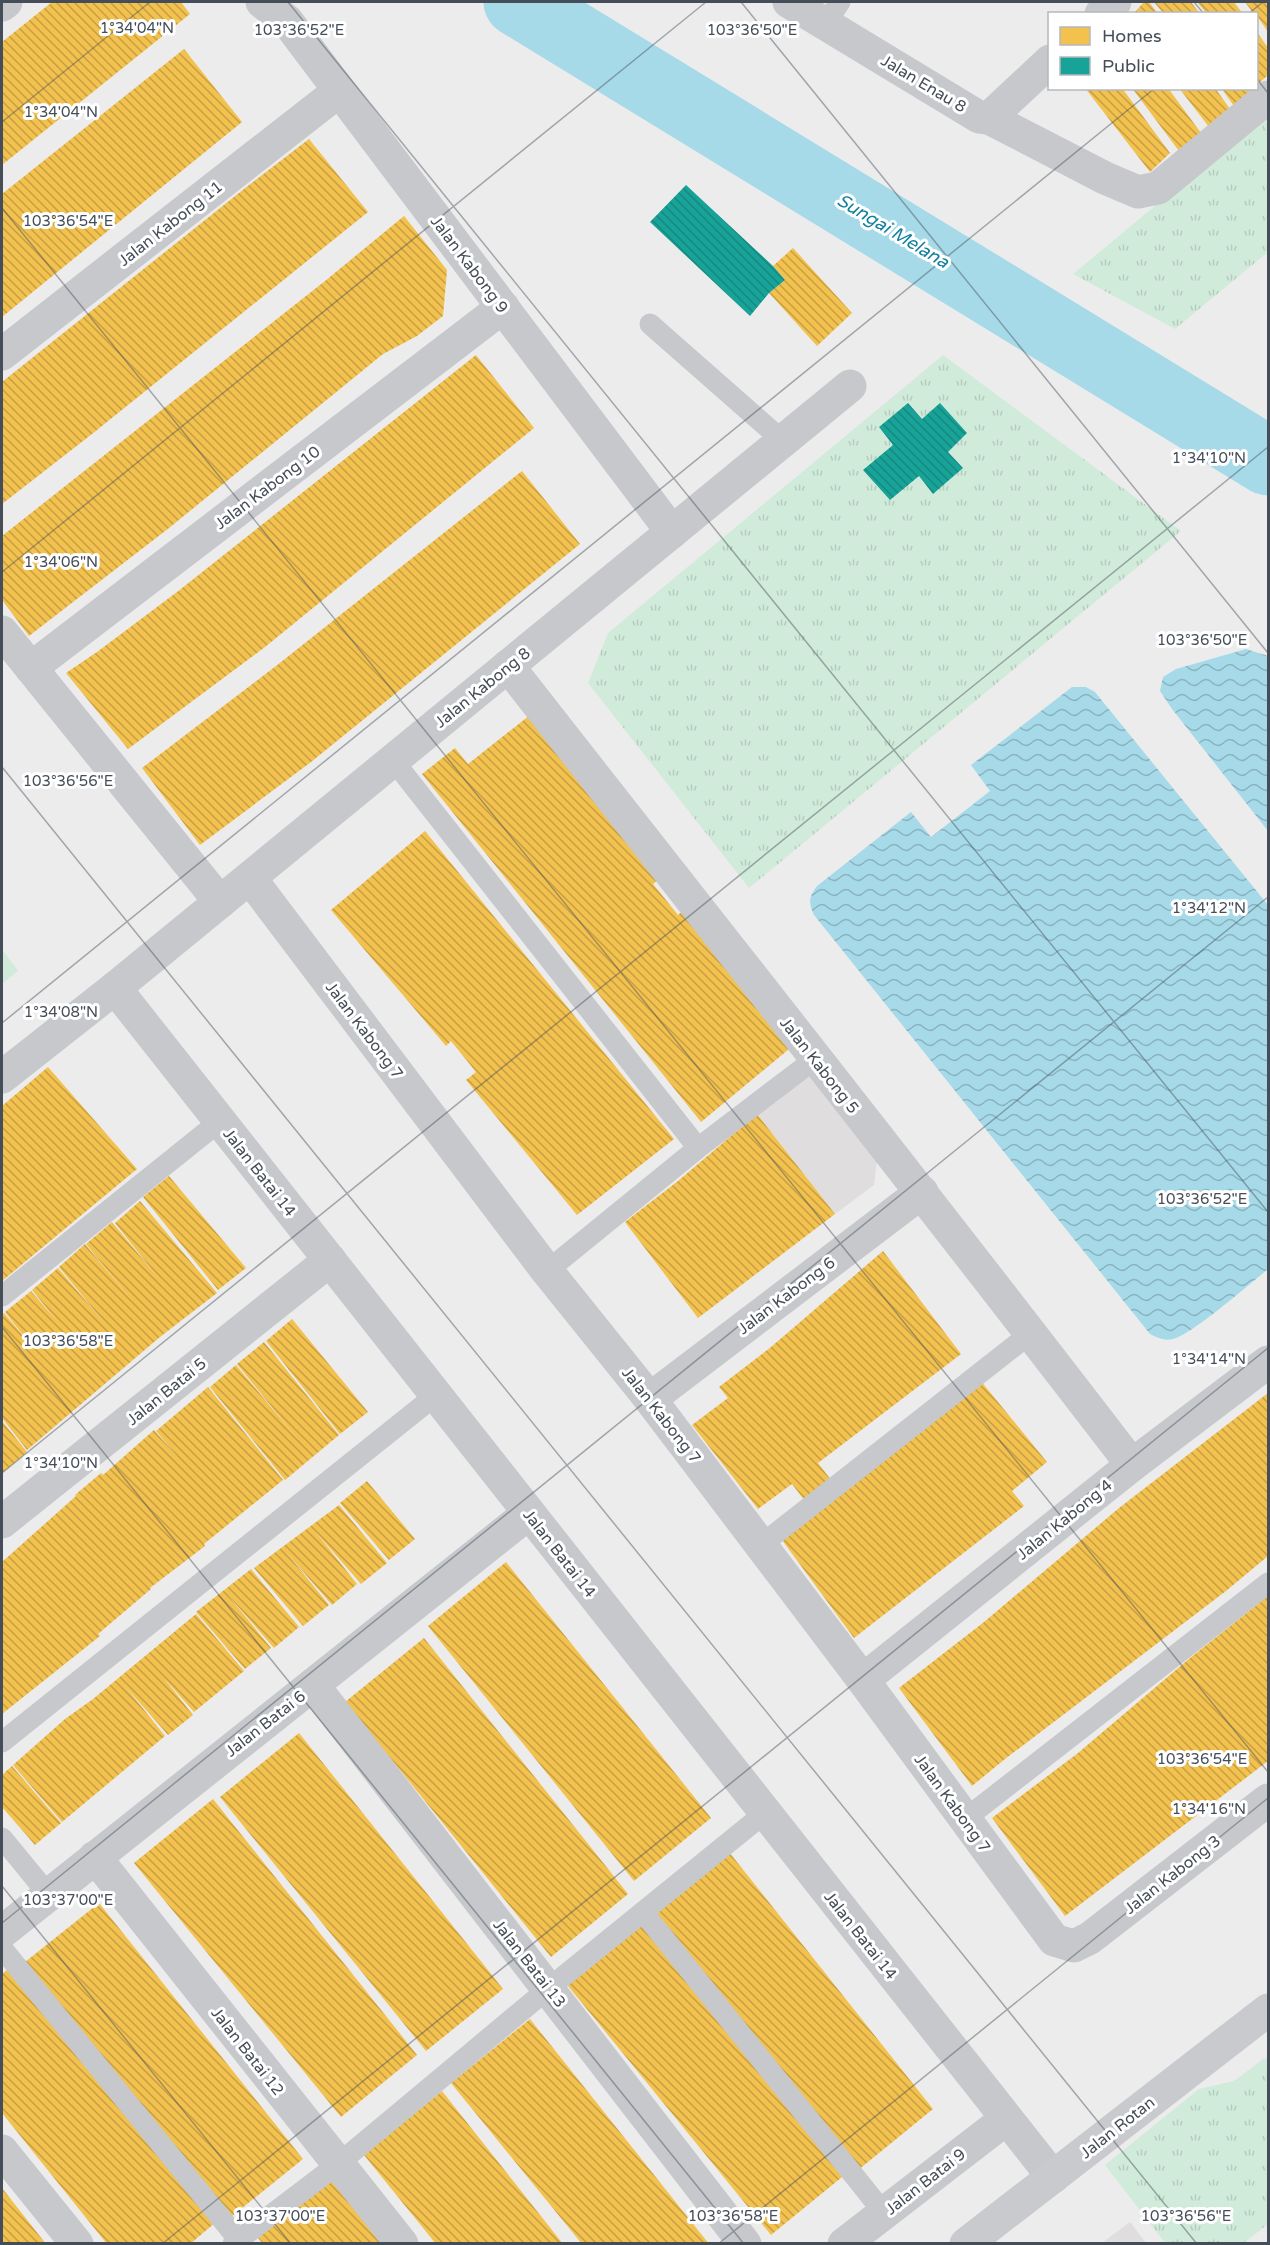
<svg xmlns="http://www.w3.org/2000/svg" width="1270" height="2245" font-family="'Varela Round',sans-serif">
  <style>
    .education { fill: #dfddde }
    .grass { fill: url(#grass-tufts) }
    .garden { fill: #d1ebdb }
    .water { fill: url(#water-waves) }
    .homes { fill: url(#homes-back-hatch) }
    .public { fill: url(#public-back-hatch) }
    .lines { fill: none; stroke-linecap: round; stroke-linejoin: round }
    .river { stroke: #a6dae8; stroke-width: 69 }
    .lane { stroke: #c6c8cb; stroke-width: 21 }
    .street { stroke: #c6c8cb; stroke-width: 33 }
    .secondary { stroke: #c8cacd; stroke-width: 33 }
    .ticks { fill: none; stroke: #454e58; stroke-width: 1.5; stroke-opacity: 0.45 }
    .labels { text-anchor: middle; stroke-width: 6; stroke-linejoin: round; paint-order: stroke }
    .street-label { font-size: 16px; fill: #454e58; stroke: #fff }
    .water-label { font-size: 18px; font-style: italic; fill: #12809d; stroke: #fff }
    .ticks-label { font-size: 15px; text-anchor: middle; fill: #454e58; stroke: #fff; stroke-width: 6; stroke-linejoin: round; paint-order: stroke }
  </style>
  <defs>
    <pattern id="grass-tufts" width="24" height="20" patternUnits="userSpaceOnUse" patternTransform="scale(1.5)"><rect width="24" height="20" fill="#d1ebdb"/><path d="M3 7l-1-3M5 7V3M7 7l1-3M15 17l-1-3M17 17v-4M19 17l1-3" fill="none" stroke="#b5cbbe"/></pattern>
    <pattern id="water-waves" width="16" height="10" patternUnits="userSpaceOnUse" patternTransform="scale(1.5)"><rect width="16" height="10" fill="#a6dae8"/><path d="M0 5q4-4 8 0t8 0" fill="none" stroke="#89b3bf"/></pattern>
    <pattern id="homes-back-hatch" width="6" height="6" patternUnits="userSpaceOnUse" patternTransform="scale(1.5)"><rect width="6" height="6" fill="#f2c14e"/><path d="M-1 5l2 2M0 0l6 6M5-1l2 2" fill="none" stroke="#c69f44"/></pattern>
    <pattern id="public-back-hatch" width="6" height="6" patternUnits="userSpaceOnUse" patternTransform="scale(1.5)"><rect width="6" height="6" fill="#17a398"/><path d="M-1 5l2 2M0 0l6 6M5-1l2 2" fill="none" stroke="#17877f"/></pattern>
  </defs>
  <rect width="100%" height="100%" fill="#edecec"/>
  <g class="education">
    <path d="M 816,1067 L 878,1152 L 874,1185 L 835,1214 L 757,1114 Z"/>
    <path d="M 1130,2222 L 1146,2243 L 1102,2243 Z"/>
  </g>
  <g class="grass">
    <path d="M 1268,112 L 1268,252 L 1175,329 L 1073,274 Z"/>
    <path d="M 943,355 L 1181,531 L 749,888 L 588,683 L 608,633 Z"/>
    <path d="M 1268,2058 L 1268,2224 L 1244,2243 L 1165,2243 L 1105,2165 L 1199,2089 L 1234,2081 L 1263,2059 Z"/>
  </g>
  <path class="garden" d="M 2,949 L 18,971 L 2,984 Z"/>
  <g class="water">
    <path d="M 1246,649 L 1268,656 L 1268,831 L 1172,709 L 1160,691 L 1163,677 L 1176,669 Z"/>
    <path d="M 1072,687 L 1086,687 L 1095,692 L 1268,905 L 1268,1269 C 1251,1283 1190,1336 1173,1339 C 1164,1341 1158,1338 1150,1334 L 814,915 C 808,902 809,897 817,886 L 911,812 L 931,837 L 990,791 L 971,765 Z"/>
  </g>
  <g class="homes">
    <path d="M 52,2 L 181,2 L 190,14 L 2,165 L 2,42 Z"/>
    <path d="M 1144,2 L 1149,2 L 1158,14 L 1133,14 Z"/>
    <path d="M 1154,2 L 1191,2 L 1200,14 L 1164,14 Z"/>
    <path d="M 1197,2 L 1234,2 L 1243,14 L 1207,14 Z"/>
    <path d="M 1245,2 L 1268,2 L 1268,32 L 1257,16 L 1257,14 L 1254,14 Z"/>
    <path d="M 1257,32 L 1268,48 L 1268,75 L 1259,83 L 1257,79 Z"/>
    <path d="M 184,49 L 242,122 L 2,317 L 2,194 Z"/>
    <path d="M 1085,88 L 1122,88 L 1170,153 L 1150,172 Z"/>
    <path d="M 1132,88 L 1168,88 L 1201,133 L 1179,151 Z"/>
    <path d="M 1179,88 L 1215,88 L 1230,109 L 1209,127 Z"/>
    <path d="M 1221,88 L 1255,88 L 1234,106 Z"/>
    <path d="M 309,139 L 368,212 L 92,434 L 2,504 L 2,382 L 249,185 Z"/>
    <path d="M 404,216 L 447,270 L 443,316 L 417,336 L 383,354 L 169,528 L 29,636 L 2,600 L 2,536 L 325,281 Z"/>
    <path d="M 793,248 L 852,313 L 817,346 L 769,293 L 785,280 L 773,266 Z"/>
    <path d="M 476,355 L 534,428 L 265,647 L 128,749 L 66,673 L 97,652 L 177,592 Z"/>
    <path d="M 522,471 L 580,544 L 311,762 L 200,845 L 142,768 L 276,666 Z"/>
    <path d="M 530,715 L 659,879 L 653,884 L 678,915 L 688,906 L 795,1044 L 701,1122 L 422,774 L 455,748 L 468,764 Z"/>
    <path d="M 425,831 L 674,1139 L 577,1215 L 466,1080 L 476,1072 L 451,1041 L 446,1046 L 331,910 Z"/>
    <path d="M 48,1067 L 137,1169 L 2,1281 L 2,1106 Z"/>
    <path d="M 757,1114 L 835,1214 L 698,1318 L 625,1222 L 678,1181 Z"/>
    <path d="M 169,1176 L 246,1268 L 218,1290 L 143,1197 Z"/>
    <path d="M 140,1201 L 217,1293 L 160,1337 L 27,1450 L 2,1418 L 2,1315 L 4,1313 L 30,1344 L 5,1312 L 31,1291 L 58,1322 L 32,1290 L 58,1268 L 107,1326 L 59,1267 L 85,1244 L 134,1303 L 86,1244 L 112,1222 L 160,1280 L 115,1223 Z"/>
    <path d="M 883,1251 L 961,1354 L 818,1463 L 832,1481 L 805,1501 L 792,1484 L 758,1509 L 692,1425 L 728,1398 L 719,1387 L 771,1347 Z"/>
    <path d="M 292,1319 L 368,1412 L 340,1434 L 266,1341 Z"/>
    <path d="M 264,1342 L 339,1435 L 285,1480 L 210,1387 L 236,1365 L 301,1443 L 237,1364 Z"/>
    <path d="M 980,1380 L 1047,1462 L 1012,1491 L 1024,1506 L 854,1638 L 782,1540 Z"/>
    <path d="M 208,1387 L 283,1480 L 204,1544 L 205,1546 L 150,1588 L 151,1589 L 98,1634 L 100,1636 L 2,1714 L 2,1562 L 76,1496 L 75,1495 L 101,1473 L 103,1475 L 154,1430 L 181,1461 L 156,1431 Z"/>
    <path d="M 1268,1393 L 1268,1556 L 1226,1591 L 1005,1759 L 972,1786 L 899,1688 L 984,1622 L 1119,1508 Z"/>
    <path d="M 2,1421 L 27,1452 L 2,1473 Z"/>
    <path d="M 367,1481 L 415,1539 L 389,1560 L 340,1503 Z"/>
    <path d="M 339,1505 L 387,1563 L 361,1584 L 315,1531 L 357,1584 L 332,1605 L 286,1552 L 329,1605 L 303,1626 L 254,1568 Z"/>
    <path d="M 506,1562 L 711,1818 L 634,1881 L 428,1626 Z"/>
    <path d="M 251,1569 L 299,1627 L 274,1648 L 227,1594 L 271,1648 L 245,1669 L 196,1612 Z"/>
    <path d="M 1268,1596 L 1268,1761 L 1065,1916 L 992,1818 L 1078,1753 L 1190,1658 Z"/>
    <path d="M 196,1614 L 244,1671 L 194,1712 L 163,1677 L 193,1715 L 168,1735 L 125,1686 L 165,1736 L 62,1822 L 13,1765 L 65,1719 L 93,1699 Z"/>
    <path d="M 424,1638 L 628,1894 L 551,1957 L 345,1702 Z"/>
    <path d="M 299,1733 L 503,1989 L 426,2051 L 220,1797 Z"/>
    <path d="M 12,1766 L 61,1823 L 35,1845 L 2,1807 L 2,1775 Z"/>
    <path d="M 213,1799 L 417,2055 L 341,2117 L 134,1863 Z"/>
    <path d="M 729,1852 L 933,2109 L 857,2171 L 650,1916 Z"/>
    <path d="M 99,1903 L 303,2159 L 226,2221 L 20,1966 Z"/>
    <path d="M 643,1917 L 847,2173 L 771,2235 L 564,1981 Z"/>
    <path d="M 12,1966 L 216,2222 L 190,2244 L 107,2244 L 2,2113 L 2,1974 Z"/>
    <path d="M 530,2019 L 709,2244 L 582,2244 L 451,2083 Z"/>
    <path d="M 442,2091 L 563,2244 L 436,2244 L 364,2155 Z"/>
    <path d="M 336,2174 L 391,2244 L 263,2244 L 258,2238 Z"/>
    <path d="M 2,2188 L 46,2244 L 2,2244 Z"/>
  </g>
  <g class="public">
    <path d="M 686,185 L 773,266 L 785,280 L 769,293 L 750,316 L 650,222 Z"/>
    <path d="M 908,403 L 922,419 L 940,403 L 967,433 L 948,452 L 963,468 L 933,494 L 919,476 L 890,500 L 863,470 L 893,445 L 879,427 Z"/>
  </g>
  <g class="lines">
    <path class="river" d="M 518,2 L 1268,461"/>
    <g class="lane">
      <path d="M 826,23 L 840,2"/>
      <path d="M 650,324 L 783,441"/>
      <path d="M 393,760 L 698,1148"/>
      <path d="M 547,1271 L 698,1148 L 815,1059"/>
      <path d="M 2,1296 L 220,1121"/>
      <path d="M 761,1545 L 1031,1333"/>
      <path d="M 2,1742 L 436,1395"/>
      <path d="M 965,1819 L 1268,1583"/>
      <path d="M 2,1838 L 48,1894"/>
      <path d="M 643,1912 L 884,2213"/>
      <path d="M 2,1948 L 242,2244"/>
      <path d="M 233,2244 L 338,2164 L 549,1988 L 765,1813"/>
    </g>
    <g class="street">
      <path d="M 262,2 L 287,21 L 672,532"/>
      <path d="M 789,2 L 979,117 L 989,118 L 1105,178 L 1138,192 L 1158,188 L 1268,97"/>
      <path d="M 2,5 L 6,2"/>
      <path d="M 1101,14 L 1115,2"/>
      <path d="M 989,118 L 1050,61"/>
      <path d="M 2,354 L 339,91"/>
      <path d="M 2,632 L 220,902"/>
      <path d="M 508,666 C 716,932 927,1197 1132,1465"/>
      <path d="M 31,668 L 503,307"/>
      <path d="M 250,878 L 547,1271 L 650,1399 L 863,1680 L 1054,1940 L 1074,1946 L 1090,1938 L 1268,1800"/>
      <path d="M 115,988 L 1053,2177"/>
      <path d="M 2,1077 L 115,988 L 850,386"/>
      <path d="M 650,1399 L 922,1192"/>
      <path d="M 2,1522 L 330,1260"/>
      <path d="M 863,1680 L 1132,1465 L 1268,1362"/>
      <path d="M 313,1685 L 745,2244"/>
      <path d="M 95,1857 L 402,2244"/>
      <path d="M 2,1932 L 529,1513"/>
      <path d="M 2,2151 L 77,2244"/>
      <path d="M 844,2244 L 1006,2119"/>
    </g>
    <path class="secondary" d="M 966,2244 L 1268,2010"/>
  </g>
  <path class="ticks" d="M 288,2 L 1268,1212M 741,2 L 1268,653M 1194,2 L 1204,14M 1248,14 L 1263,2M 1256,78 L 1268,93M 2,122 L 150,2M 2,208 L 1268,1772M 2,572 L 706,2M 2,767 L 1197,2244M 2,1023 L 1155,88M 2,1327 L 744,2244M 2,1473 L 1268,447M 2,1886 L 291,2244M 2,1923 L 1268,897M 162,2244 L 1268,1348M 718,2244 L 1268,1798"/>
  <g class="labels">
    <g class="street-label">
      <text transform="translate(924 83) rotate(31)" y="6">Jalan Enau 8</text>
      <text transform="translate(170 223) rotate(-38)" y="6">Jalan Kabong 11</text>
      <text transform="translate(470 264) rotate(53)" y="6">Jalan Kabong 9</text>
      <text transform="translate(267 487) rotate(-37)" y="6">Jalan Kabong 10</text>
      <text transform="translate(482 687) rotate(-39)" y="6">Jalan Kabong 8</text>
      <text transform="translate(365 1030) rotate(53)" y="6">Jalan Kabong 7</text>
      <text transform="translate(820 1065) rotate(52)" y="6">Jalan Kabong 5</text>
      <text transform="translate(260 1172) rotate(52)" y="6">Jalan Batai 14</text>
      <text transform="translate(786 1295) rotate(-37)" y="6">Jalan Kabong 6</text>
      <text transform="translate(166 1391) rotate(-39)" y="6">Jalan Batai 5</text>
      <text transform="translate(662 1415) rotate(52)" y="6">Jalan Kabong 7</text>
      <text transform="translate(1064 1519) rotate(-39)" y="6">Jalan Kabong 4</text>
      <text transform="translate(560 1553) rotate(52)" y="6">Jalan Batai 14</text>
      <text transform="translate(265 1723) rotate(-38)" y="6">Jalan Batai 6</text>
      <text transform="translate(953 1803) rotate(54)" y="6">Jalan Kabong 7</text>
      <text transform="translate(1172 1874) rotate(-38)" y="6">Jalan Kabong 3</text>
      <text transform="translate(861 1935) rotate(52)" y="6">Jalan Batai 14</text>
      <text transform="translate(530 1963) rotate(52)" y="6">Jalan Batai 13</text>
      <text transform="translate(248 2051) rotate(52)" y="6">Jalan Batai 12</text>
      <text transform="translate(1117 2127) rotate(-38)" y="6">Jalan Rotan</text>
      <text transform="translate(925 2181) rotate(-38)" y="6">Jalan Batai 9</text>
    </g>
    <g class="water-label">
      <text transform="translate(893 231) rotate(31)" y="6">Sungai Melana</text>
    </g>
  </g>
  <g class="ticks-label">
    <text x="137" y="33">1°34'04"N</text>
    <text x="299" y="35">103°36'52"E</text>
    <text x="752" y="35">103°36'50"E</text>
    <text x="61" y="117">1°34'04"N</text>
    <text x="68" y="226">103°36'54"E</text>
    <text x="1209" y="463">1°34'10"N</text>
    <text x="61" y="567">1°34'06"N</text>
    <text x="1202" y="645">103°36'50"E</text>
    <text x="68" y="786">103°36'56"E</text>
    <text x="1209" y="913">1°34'12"N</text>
    <text x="61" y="1017">1°34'08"N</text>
    <text x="1202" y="1204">103°36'52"E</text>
    <text x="68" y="1346">103°36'58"E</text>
    <text x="1209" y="1364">1°34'14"N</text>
    <text x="61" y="1468">1°34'10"N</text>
    <text x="1202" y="1764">103°36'54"E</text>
    <text x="1209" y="1814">1°34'16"N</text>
    <text x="68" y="1905">103°37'00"E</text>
    <text x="280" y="2221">103°37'00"E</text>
    <text x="733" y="2221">103°36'58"E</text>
    <text x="1186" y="2221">103°36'56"E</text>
  </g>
  <rect width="1270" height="2245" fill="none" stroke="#454e58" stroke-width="6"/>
  <rect x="1048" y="12" width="210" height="78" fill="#ffffff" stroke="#b5b8bc" stroke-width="1.5"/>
  <rect x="1060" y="27" width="30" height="18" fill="#f2c14e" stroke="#b5b8bc" stroke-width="1.5"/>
  <text x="1102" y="42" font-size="18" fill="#454e58">Homes</text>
  <rect x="1060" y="57" width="30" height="18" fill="#17a398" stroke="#b5b8bc" stroke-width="1.5"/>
  <text x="1102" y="72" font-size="18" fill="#454e58">Public</text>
</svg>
